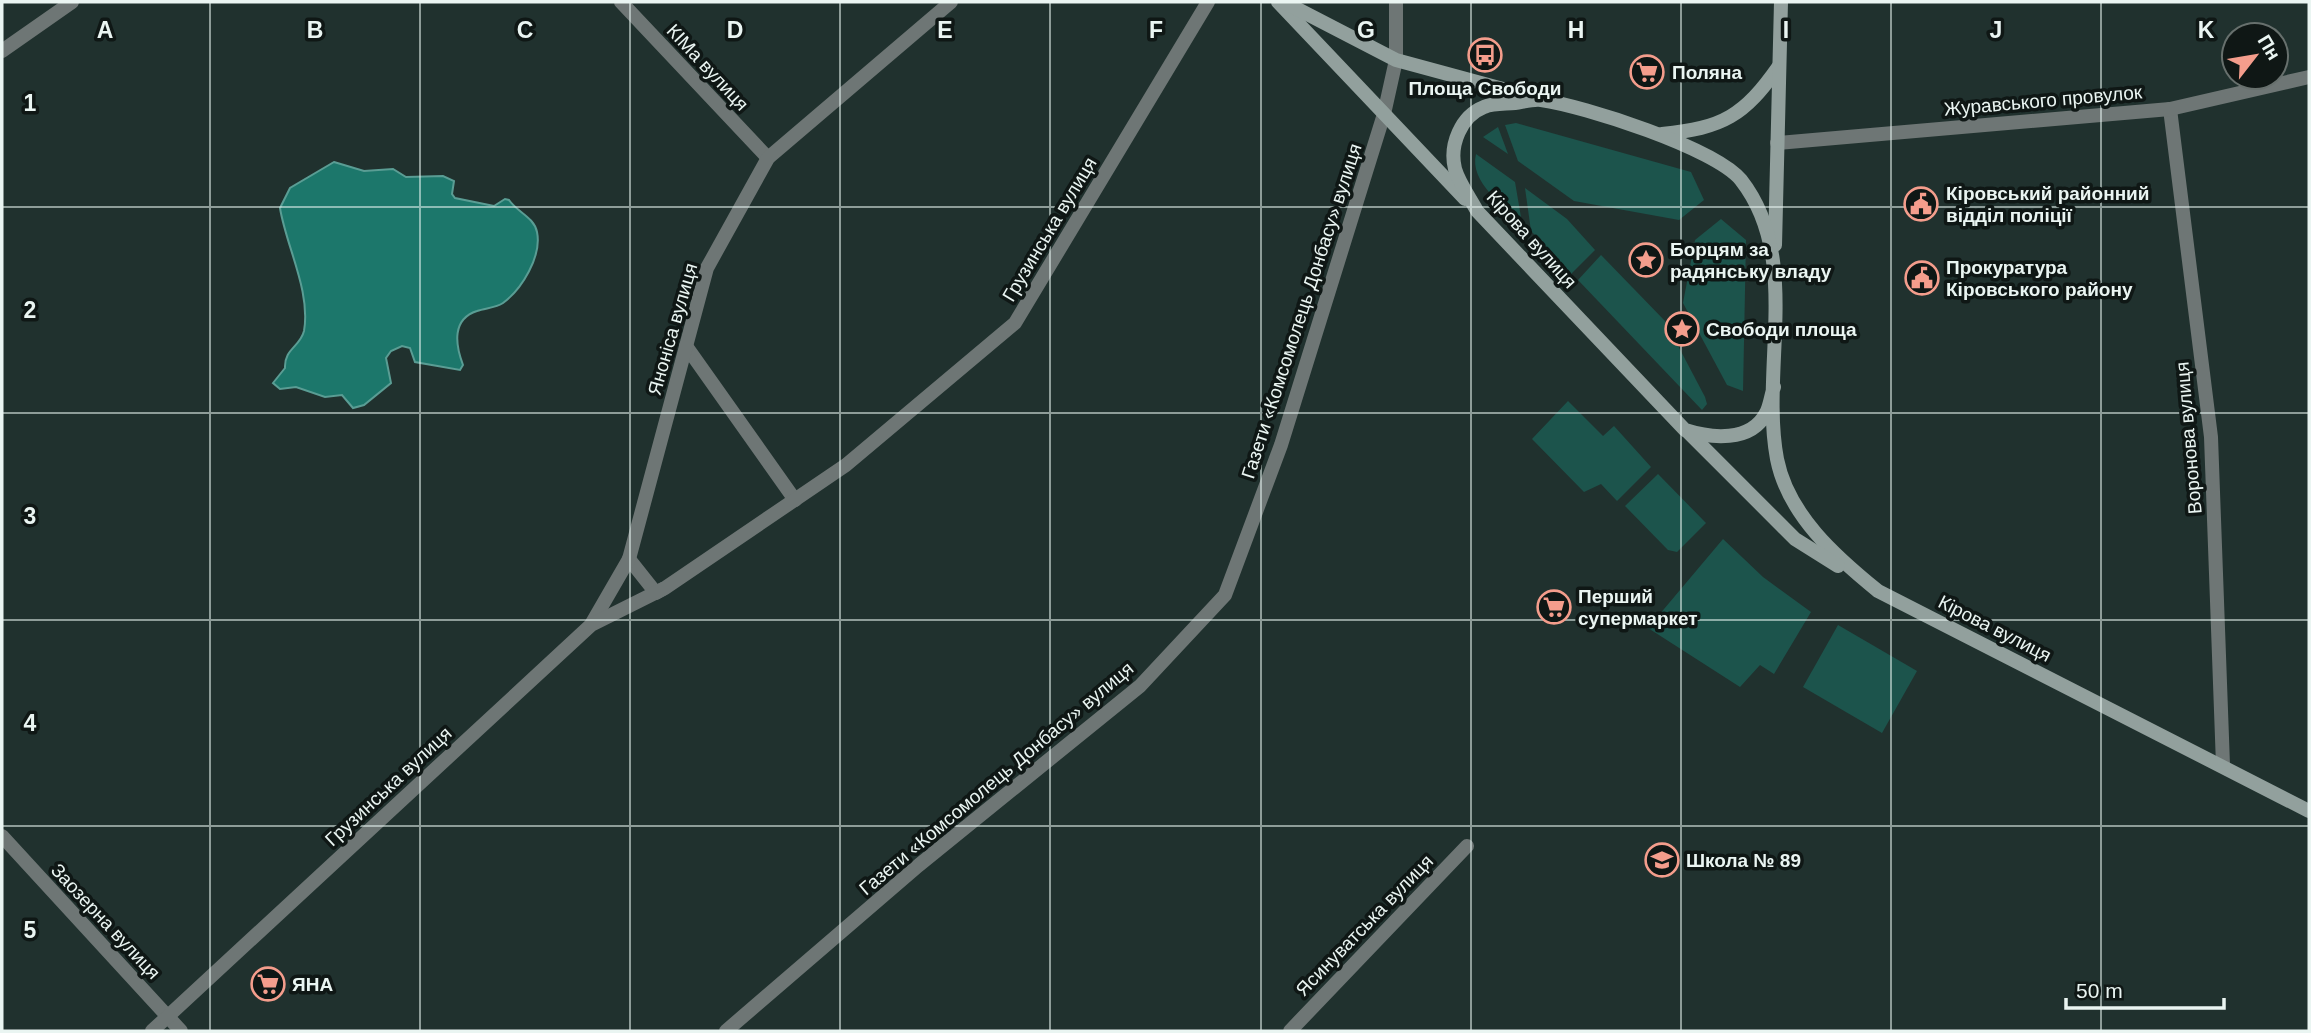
<svg xmlns="http://www.w3.org/2000/svg" width="2311" height="1033" font-family="Arial,sans-serif">
  <style>
    .green { fill: #1c544c }
    .water { fill: #1c776b; stroke: #5a9d94; stroke-width: 2 }
    .lines { fill: none; stroke-linecap: round; stroke-linejoin: round }
    .street { stroke: #6e7675; stroke-width: 14 }
    .secondary { stroke: #92a09d; stroke-width: 14 }
    .grid { fill: none; stroke: #eaf5f2; stroke-width: 2; stroke-opacity: 0.55 }
    .labels { text-anchor: middle; stroke-width: 7; stroke-linejoin: round; paint-order: stroke }
    .street-label { font-size: 19px; fill: #eaf5f2; stroke: #0f1715 }
    .poi-label { font-size: 19px; font-weight: bold; fill: #eaf5f2; stroke: #0f1715; text-anchor: start }
    .grid-label { font-size: 23px; text-anchor: middle; font-weight: bold; fill: #eaf5f2; stroke: #0f1715; stroke-width: 7; stroke-linejoin: round; paint-order: stroke }
  </style>
  <rect width="100%" height="100%" fill="#20312e"/>
  <g class="green">
    <path d="M 1516,123 L 1691,172 L 1704,200 L 1679,220 L 1574,201 L 1518,161 L 1505,125 Z"/>
    <path d="M 1498,127 L 1508,154 L 1483,137 Z"/>
    <path d="M 1476,154 L 1515,182 L 1522,223 C 1504,206 1469,182 1476,154 Z"/>
    <path d="M 1525,188 L 1567,219 L 1595,250 L 1571,274 L 1531,231 Z"/>
    <path d="M 1721,219 L 1746,240 L 1743,391 L 1727,385 L 1683,303 L 1695,240 Z"/>
    <path d="M 1601,255 L 1665,321 L 1705,397 L 1707,404 L 1702,410 L 1578,280 Z"/>
    <path d="M 1568,401 L 1603,436 L 1614,426 L 1651,467 L 1617,501 L 1601,484 L 1584,492 L 1532,439 Z"/>
    <path d="M 1658,474 L 1706,523 L 1677,552 L 1668,550 L 1625,506 Z"/>
    <path d="M 1723,539 L 1763,577 L 1811,612 L 1774,674 L 1760,665 L 1740,687 L 1648,628 Z"/>
    <path d="M 1838,625 L 1917,671 L 1882,733 L 1803,687 Z"/>
  </g>
  <path class="water" d="M 334,162 L 364,171 L 393,169 L 406,177 L 443,176 L 454,181 L 452,194 L 455,198 L 494,206 L 505,199 L 509,200 C 517,212 534,217 537,232 C 542,256 522,289 503,303 C 496,308 485,308 477,311 C 452,319 455,344 463,365 L 460,370 L 415,362 L 410,348 L 402,346 L 391,351 L 386,358 L 391,383 L 364,405 L 353,408 L 342,395 L 325,397 L 296,387 L 280,389 L 273,383 L 285,368 C 284,349 300,347 304,331 C 311,291 286,246 280,208 L 290,188 Z"/>
  <g class="lines">
    <g class="street">
      <path d="M 621,2 L 768,158"/>
      <path d="M 2,51 L 72,2"/>
      <path d="M 2170,109 L 2211,437 L 2223,765"/>
      <path d="M 1777,143 L 2170,109 L 2309,77"/>
      <path d="M 686,346 L 795,500"/>
      <path d="M 629,559 L 656,593 L 663,589"/>
      <path d="M 592,623 L 629,559 L 707,268 L 768,158 L 951,2"/>
      <path d="M 2,836 L 181,1031"/>
      <path d="M 152,1031 L 591,625 L 665,588 L 846,465 L 1015,323 L 1208,2"/>
      <path d="M 726,1031 L 919,865 L 1140,686 L 1225,595 L 1281,445 L 1384,114 L 1396,60 L 1396,2"/>
      <path d="M 1290,1031 L 1467,846"/>
    </g>
    <g class="secondary">
      <path d="M 1278,2 L 1465,199"/>
      <path d="M 1284,2 L 1396,60 L 1532,97"/>
      <path d="M 1662,134 C 1723,128 1744,116 1779,66"/>
      <path d="M 1775,245 L 1781,2"/>
      <path d="M 1774,387 C 1771,395 1770,406 1766,413 C 1751,443 1710,438 1685,430 L 1477,211 C 1470,198 1459,183 1455,169 C 1449,145 1461,116 1484,107 C 1493,103 1505,104 1515,103 C 1523,102 1533,99 1541,100 C 1584,106 1715,148 1741,180 C 1802,258 1760,368 1777,459 C 1788,515 1836,557 1878,591 L 2309,811"/>
      <path d="M 1687,431 L 1795,539 L 1838,566"/>
    </g>
  </g>
  <path class="grid" d="M 210,2 L 210,1031M 420,2 L 420,1031M 630,2 L 630,1031M 840,2 L 840,1031M 1050,2 L 1050,1031M 1261,2 L 1261,1031M 1471,2 L 1471,1031M 1681,2 L 1681,1031M 1891,2 L 1891,1031M 2101,2 L 2101,1031M 2,207 L 2309,207M 2,413 L 2309,413M 2,620 L 2309,620M 2,826 L 2309,826"/>
  <defs>
    <symbol id="bus-ring" viewBox="-11 -11 22 22"><circle r="9.5" fill="#0f1715" stroke="#f49d8c" stroke-width="1.5"/><path d="M-5-6H5V4H4V6H2V4H-2V6H-4V4H-5ZM-3.5-4V0h7V-4ZM-3.5 1.2v1.5H-2V1.2ZM2 1.2v1.5H3.5V1.2Z" fill="#f49d8c"/></symbol>
    <symbol id="supermarket-ring" viewBox="-11 -11 22 22"><circle r="9.5" fill="#0f1715" stroke="#f49d8c" stroke-width="1.5"/><path d="M-6-5.5h2.5l.6 2H6L4.5 2H-2.5L-4.4-4H-6ZM-1.5 3.2a1.3 1.3 0 1 0 .1 0ZM3 3.2a1.3 1.3 0 1 0 .1 0Z" fill="#f49d8c"/></symbol>
    <symbol id="civic-ring" viewBox="-11 -11 22 22"><circle r="9.5" fill="#0f1715" stroke="#f49d8c" stroke-width="1.5"/><path d="M-.6-6.5H3V-4.5H.6V-3L4-1V1h2V6H-6V1h2V-1L-.6-3ZM-1.2 2.5V6h2.4V2.5Z" fill="#f49d8c"/></symbol>
    <symbol id="sight-ring" viewBox="-11 -11 22 22"><circle r="9.5" fill="#0f1715" stroke="#f49d8c" stroke-width="1.5"/><path d="M0-6L1.8-2.2L6-1.7L2.9 1.2L3.7 5.4L0 3.3L-3.7 5.4L-2.9 1.2L-6-1.7L-1.8-2.2Z" fill="#f49d8c"/></symbol>
    <symbol id="school-ring" viewBox="-11 -11 22 22"><circle r="9.5" fill="#0f1715" stroke="#f49d8c" stroke-width="1.5"/><path d="M0-5L7-2L0 1L-7-2ZM-4 1L0 2.5L4 1V4Q0 6-4 4Z" fill="#f49d8c"/></symbol>
  </defs>
  <g fill-rule="evenodd">
    <use href="#bus-ring" x="1466" y="36" width="38" height="38"/>
    <use href="#supermarket-ring" x="1628" y="53" width="38" height="38"/>
    <use href="#civic-ring" x="1902" y="185" width="38" height="38"/>
    <use href="#sight-ring" x="1627" y="241" width="38" height="38"/>
    <use href="#civic-ring" x="1903" y="259" width="38" height="38"/>
    <use href="#sight-ring" x="1663" y="310" width="38" height="38"/>
    <use href="#supermarket-ring" x="1535" y="588" width="38" height="38"/>
    <use href="#school-ring" x="1643" y="841" width="38" height="38"/>
    <use href="#supermarket-ring" x="249" y="965" width="38" height="38"/>
  </g>
  <g class="labels">
    <g class="street-label">
      <text transform="translate(708 67) rotate(47)" y="7">КІМа вулиця</text>
      <text transform="translate(2043 100) rotate(-5)" y="7">Журавського провулок</text>
      <text transform="translate(1049 229) rotate(-59)" y="7">Грузинська вулиця</text>
      <text transform="translate(1532 239) rotate(48)" y="7">Кірова вулиця</text>
      <text transform="translate(1301 311) rotate(-72)" y="7">Газети «Комсомолець Донбасу» вулиця</text>
      <text transform="translate(672 329) rotate(-74)" y="7">Яноніса вулиця</text>
      <text transform="translate(2188 438) rotate(-95)" y="7">Воронова вулиця</text>
      <text transform="translate(1995 628) rotate(27)" y="7">Кірова вулиця</text>
      <text transform="translate(996 778) rotate(-40)" y="7">Газети «Комсомолець Донбасу» вулиця</text>
      <text transform="translate(388 786) rotate(-43)" y="7">Грузинська вулиця</text>
      <text transform="translate(106 921) rotate(47)" y="7">Заозерна вулиця</text>
      <text transform="translate(1364 925) rotate(-46)" y="7">Ясинуватська вулиця</text>
    </g>
    <g class="poi-label">
      <text x="1672" y="79">Поляна</text>
      <text x="1485" y="95" text-anchor="middle">Площа Свободи</text>
      <text x="1946" y="200">Кіровський районний<tspan x="1946" dy="22">відділ поліції</tspan></text>
      <text x="1670" y="256">Борцям за<tspan x="1670" dy="22">радянську владу</tspan></text>
      <text x="1946" y="274">Прокуратура<tspan x="1946" dy="22">Кіровського району</tspan></text>
      <text x="1706" y="336">Свободи площа</text>
      <text x="1578" y="603">Перший<tspan x="1578" dy="22">супермаркет</tspan></text>
      <text x="1686" y="867">Школа № 89</text>
      <text x="292" y="991">ЯНА</text>
    </g>
  </g>
  <g class="grid-label">
    <text x="105" y="38">A</text>
    <text x="315" y="38">B</text>
    <text x="525" y="38">C</text>
    <text x="735" y="38">D</text>
    <text x="945" y="38">E</text>
    <text x="1156" y="38">F</text>
    <text x="1366" y="38">G</text>
    <text x="1576" y="38">H</text>
    <text x="1786" y="38">I</text>
    <text x="1996" y="38">J</text>
    <text x="2206" y="38">K</text>
    <text x="30" y="111">1</text>
    <text x="30" y="318">2</text>
    <text x="30" y="524">3</text>
    <text x="30" y="731">4</text>
    <text x="30" y="938">5</text>
  </g>
  <rect width="2311" height="1033" fill="none" stroke="#eaf5f2" stroke-width="7"/>
  <g transform="translate(2255 56) rotate(59)"><circle r="33" fill="#0f1715" stroke="#67706d" stroke-width="2"/>
  <path d="M0-5L12 26L0 18L-12 26Z" fill="#f49d8c"/>
  <text y="-10" font-size="19" font-weight="bold" text-anchor="middle" fill="#eaf5f2">Пн</text>
  </g>
  <path d="M2066 998v10h158v-10" fill="none" stroke="#eaf5f2" stroke-width="3.5"/>
  <text x="2076" y="998" font-size="21" fill="#eaf5f2" stroke="#0f1715" stroke-width="5" paint-order="stroke">50 m</text>
</svg>
